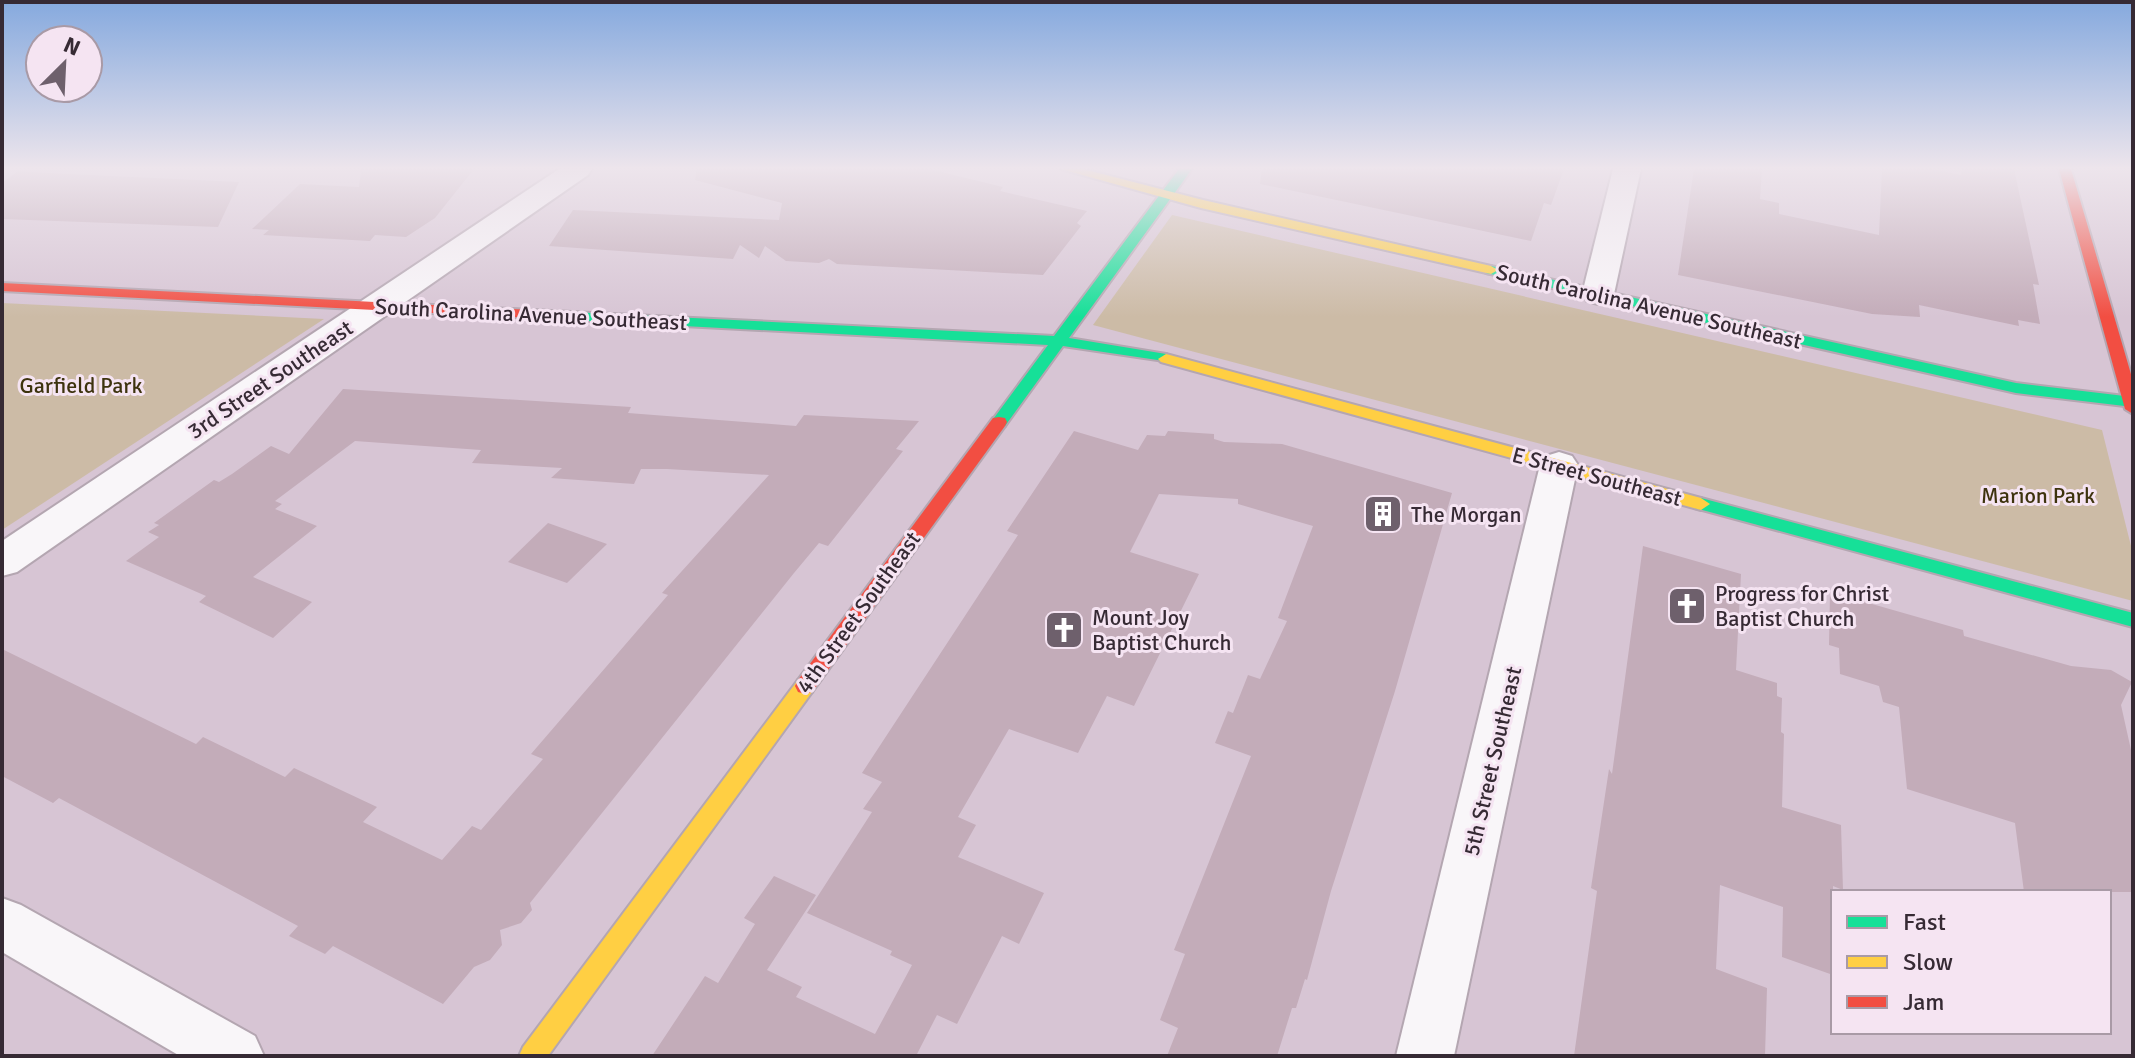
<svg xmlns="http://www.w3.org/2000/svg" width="2135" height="1058" font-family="Signika,sans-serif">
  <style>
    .green { fill: #ccbba6 }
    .building { fill: #c3acb9 }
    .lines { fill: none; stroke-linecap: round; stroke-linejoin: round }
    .street-casing { stroke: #b4a6b1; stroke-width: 4 }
    .fast-casing { stroke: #b4a6b1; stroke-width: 4 }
    .slow-casing { stroke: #b4a6b1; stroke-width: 4 }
    .jam-casing { stroke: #b4a6b1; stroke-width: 4 }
    .street { fill: #f9f6f9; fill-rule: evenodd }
    .fast { fill: #16e098; fill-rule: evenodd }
    .slow { fill: #ffcf43; fill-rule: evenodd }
    .jam { fill: #f24e42; fill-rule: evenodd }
    .labels { text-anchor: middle; stroke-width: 6; stroke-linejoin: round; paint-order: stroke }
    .street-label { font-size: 22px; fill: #362a34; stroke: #f5e4f2 }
    .park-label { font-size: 22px; fill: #3d330e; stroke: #f5e4f2 }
    .poi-label { font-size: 22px; fill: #362a34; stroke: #f5e4f2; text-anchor: start }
  </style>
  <rect width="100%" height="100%" fill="#d7c5d4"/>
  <g class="green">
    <path d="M 1172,215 L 2102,430 L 2133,554 L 2133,601 L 1093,325 Z"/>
    <path d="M 2,303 L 324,319 L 2,530 Z"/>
  </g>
  <g class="building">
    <path d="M 361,169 L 474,169 L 435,218 L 406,237 L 375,235 L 370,241 L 263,235 L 269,230 L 252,229 L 300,184 L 359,187 Z"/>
    <path d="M 697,169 L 929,169 L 1003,187 L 1000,191 L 1087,211 L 1077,223 L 1081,226 L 1043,275 L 837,264 L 829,259 L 819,263 L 786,261 L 765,246 L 759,258 L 740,245 L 733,259 L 549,246 L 573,210 L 779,220 L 782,203 L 695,180 Z"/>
    <path d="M 1262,169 L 1564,169 L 1551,205 L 1544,203 L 1531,241 L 1260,184 Z"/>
    <path d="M 1694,169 L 1762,169 L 1760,199 L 1779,203 L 1779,214 L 1879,235 L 1882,169 L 1932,169 L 1961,175 L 1962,169 L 2014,169 L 2039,285 L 2033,284 L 2040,324 L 2018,320 L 2019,326 L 1919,305 L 1920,317 L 1872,314 L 1678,275 Z"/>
    <path d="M 18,171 L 27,172 L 239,182 L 218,227 L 2,219 L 2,183 Z"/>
    <path d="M 343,389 L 631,407 L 628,413 L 796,426 L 804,415 L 919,421 L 896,449 L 903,451 L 828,546 L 819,543 L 794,573 L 530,903 L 532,910 L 521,923 L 500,930 L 502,945 L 490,960 L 474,967 L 443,1004 L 333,946 L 325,954 L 289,936 L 298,926 L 59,798 L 53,803 L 2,776 L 2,649 L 196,744 L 203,737 L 285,777 L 294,768 L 377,807 L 363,822 L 442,860 L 472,826 L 481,830 L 543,759 L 531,754 L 668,595 L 662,593 L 769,475 L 667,469 L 641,469 L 634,484 L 551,478 L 562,468 L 472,463 L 481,450 L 355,441 L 275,501 L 282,504 L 275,509 L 317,526 L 253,577 L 312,602 L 273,638 L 199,602 L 206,596 L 126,561 L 159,537 L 148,532 L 159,525 L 154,523 L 214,480 L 219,482 L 232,474 L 271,446 L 289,454 Z"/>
    <path d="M 1074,431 L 1138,450 L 1147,435 L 1165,436 L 1168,431 L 1214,434 L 1214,439 L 1224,442 L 1282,444 L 1452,493 L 1395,691 L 1331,891 L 1307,980 L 1305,979 L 1296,1008 L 1292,1008 L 1277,1056 L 1167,1056 L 1178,1028 L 1160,1020 L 1185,954 L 1174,950 L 1251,756 L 1215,743 L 1228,711 L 1233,713 L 1248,675 L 1260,679 L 1287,621 L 1278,618 L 1313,526 L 1238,504 L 1238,499 L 1159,494 L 1130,552 L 1199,574 L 1134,706 L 1107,696 L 1078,753 L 1009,729 L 958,817 L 976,825 L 958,857 L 1044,893 L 1019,944 L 1002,936 L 957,1024 L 937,1015 L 917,1054 L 921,1056 L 652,1056 L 705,976 L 718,983 L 755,924 L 744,918 L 774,876 L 816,895 L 767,970 L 802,987 L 796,997 L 875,1034 L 912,965 L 890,955 L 892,951 L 807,913 L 872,812 L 863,809 L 882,782 L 862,773 L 1018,535 L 1007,531 Z"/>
    <path d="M 548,523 L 607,544 L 567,583 L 508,562 Z"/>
    <path d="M 1643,546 L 1741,574 L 1736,670 L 1777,683 L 1777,696 L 1782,698 L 1781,732 L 1784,734 L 1782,807 L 1841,825 L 1843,890 L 1833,886 L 1833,975 L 1782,957 L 1783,907 L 1720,885 L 1716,969 L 1767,988 L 1765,1056 L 1574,1056 L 1597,891 L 1591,888 L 1609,769 L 1612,774 Z"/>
    <path d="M 1830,592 L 1963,630 L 1964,636 L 2071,666 L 2111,670 L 2132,682 L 2121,705 L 2133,759 L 2133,892 L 2024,892 L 2015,823 L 1907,789 L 1899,707 L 1883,702 L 1879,686 L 1840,674 L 1839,648 L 1829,645 Z"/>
  </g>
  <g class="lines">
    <defs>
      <g id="street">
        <path d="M 559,169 L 592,169 L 588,175 L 17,572 L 2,576 L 2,541 Z"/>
        <path d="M 1613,169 L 1641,169 L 1614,294 L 1609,301 L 1598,304 L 1587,301 L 1582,294 Z"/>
        <path d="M 1559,452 L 1572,456 L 1578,465 L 1454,1056 L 1396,1056 L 1540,465 L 1546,456 Z"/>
        <path d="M 2,898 L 21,905 L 255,1036 L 264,1056 L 180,1056 L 2,952 Z"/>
      </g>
      <g id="fast">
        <path d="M 1179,169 L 1192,169 L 1069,338 L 1166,354 L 1174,359 L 1171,362 L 1063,346 L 1005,426 L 999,427 L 991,422 L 1048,345 L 551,319 L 544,315 L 551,311 L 1054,336 Z"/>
        <path d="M 1491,266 L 2016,383 L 2133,397 L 2133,407 L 2016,393 L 1486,273 L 1486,267 Z"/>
        <path d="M 1701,498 L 2133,613 L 2133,627 L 1695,508 L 1692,504 L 1695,500 Z"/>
      </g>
      <g id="slow">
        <path d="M 1061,169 L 1083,169 L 1203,200 L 1491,266 L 1498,270 L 1491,274 L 1201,208 Z"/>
        <path d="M 1166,354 L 1701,498 L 1710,504 L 1701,510 L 1161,362 L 1158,359 Z"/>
        <path d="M 805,678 L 812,680 L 815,686 L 812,692 L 548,1056 L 519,1056 L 523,1047 L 798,680 Z"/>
      </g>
      <g id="jam">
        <path d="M 2059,169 L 2071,169 L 2133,381 L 2133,414 L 2125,409 Z"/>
        <path d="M 2,283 L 551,311 L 558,315 L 551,319 L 2,291 Z"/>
        <path d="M 999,417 L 1005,418 L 1007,422 L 1005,426 L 812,692 L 805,694 L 798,692 L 795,686 L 798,680 L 993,418 Z"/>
      </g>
    </defs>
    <use href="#street" class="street-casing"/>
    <use href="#fast" class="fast-casing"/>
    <use href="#slow" class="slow-casing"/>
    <use href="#jam" class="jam-casing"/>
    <use href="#street" class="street"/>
    <use href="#fast" class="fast"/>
    <use href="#slow" class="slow"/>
    <use href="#jam" class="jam"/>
  </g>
  <linearGradient id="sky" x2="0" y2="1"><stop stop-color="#85a9de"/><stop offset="0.53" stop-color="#ede5ec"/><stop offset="1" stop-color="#ede5ec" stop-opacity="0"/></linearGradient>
  <rect width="2135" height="317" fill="url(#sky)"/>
  <defs>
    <symbol id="building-square" viewBox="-11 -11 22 22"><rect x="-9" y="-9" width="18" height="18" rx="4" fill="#6e606c" stroke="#f5e4f2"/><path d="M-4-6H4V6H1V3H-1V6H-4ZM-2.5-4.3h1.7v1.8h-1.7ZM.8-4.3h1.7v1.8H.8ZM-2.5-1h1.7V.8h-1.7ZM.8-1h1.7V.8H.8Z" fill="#fff"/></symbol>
    <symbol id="church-square" viewBox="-11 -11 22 22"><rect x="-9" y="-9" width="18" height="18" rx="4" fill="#6e606c" stroke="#f5e4f2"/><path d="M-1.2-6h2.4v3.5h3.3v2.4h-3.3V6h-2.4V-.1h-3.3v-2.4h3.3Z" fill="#fff"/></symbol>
  </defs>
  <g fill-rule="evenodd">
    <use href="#building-square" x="1361" y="492" width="44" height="44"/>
    <use href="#church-square" x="1665" y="584" width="44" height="44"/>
    <use href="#church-square" x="1042" y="608" width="44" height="44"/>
  </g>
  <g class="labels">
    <g class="street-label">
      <text transform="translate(1649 306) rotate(13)" y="8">South Carolina Avenue Southeast</text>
      <text transform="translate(531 314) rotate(3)" y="8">South Carolina Avenue Southeast</text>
      <text transform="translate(270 379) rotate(-34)" y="8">3rd Street Southeast</text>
      <text transform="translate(1597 476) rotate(15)" y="8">E Street Southeast</text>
      <text transform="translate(858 612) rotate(-54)" y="8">4th Street Southeast</text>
      <text transform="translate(1492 761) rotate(-77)" y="8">5th Street Southeast</text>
    </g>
    <g class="park-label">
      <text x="81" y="393">Garfield Park</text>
      <text x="2038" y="503">Marion Park</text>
    </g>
    <g class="poi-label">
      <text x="1411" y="522">The Morgan</text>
      <text x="1715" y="601">Progress for Christ<tspan x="1715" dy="25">Baptist Church</tspan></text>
      <text x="1092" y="625">Mount Joy<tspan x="1092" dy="25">Baptist Church</tspan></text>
    </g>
  </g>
  <rect width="2135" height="1058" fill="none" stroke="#362a34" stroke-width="8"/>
  <rect x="1831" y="890" width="280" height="144" fill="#f5e4f2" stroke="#a99aa6" stroke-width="2"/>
  <rect x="1847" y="916" width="40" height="12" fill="#16e098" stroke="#a99aa6" stroke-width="2"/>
  <text x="1903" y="930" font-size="24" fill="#362a34">Fast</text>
  <rect x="1847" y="956" width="40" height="12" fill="#ffcf43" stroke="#a99aa6" stroke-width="2"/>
  <text x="1903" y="970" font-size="24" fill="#362a34">Slow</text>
  <rect x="1847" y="996" width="40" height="12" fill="#f24e42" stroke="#a99aa6" stroke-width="2"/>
  <text x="1903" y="1010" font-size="24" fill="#362a34">Jam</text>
  <g transform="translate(64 64) rotate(24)"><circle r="38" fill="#f5e4f2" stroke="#a99aa6" stroke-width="2"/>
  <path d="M0-6L14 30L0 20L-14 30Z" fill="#6e606c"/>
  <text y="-12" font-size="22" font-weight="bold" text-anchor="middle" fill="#362a34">N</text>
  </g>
</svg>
